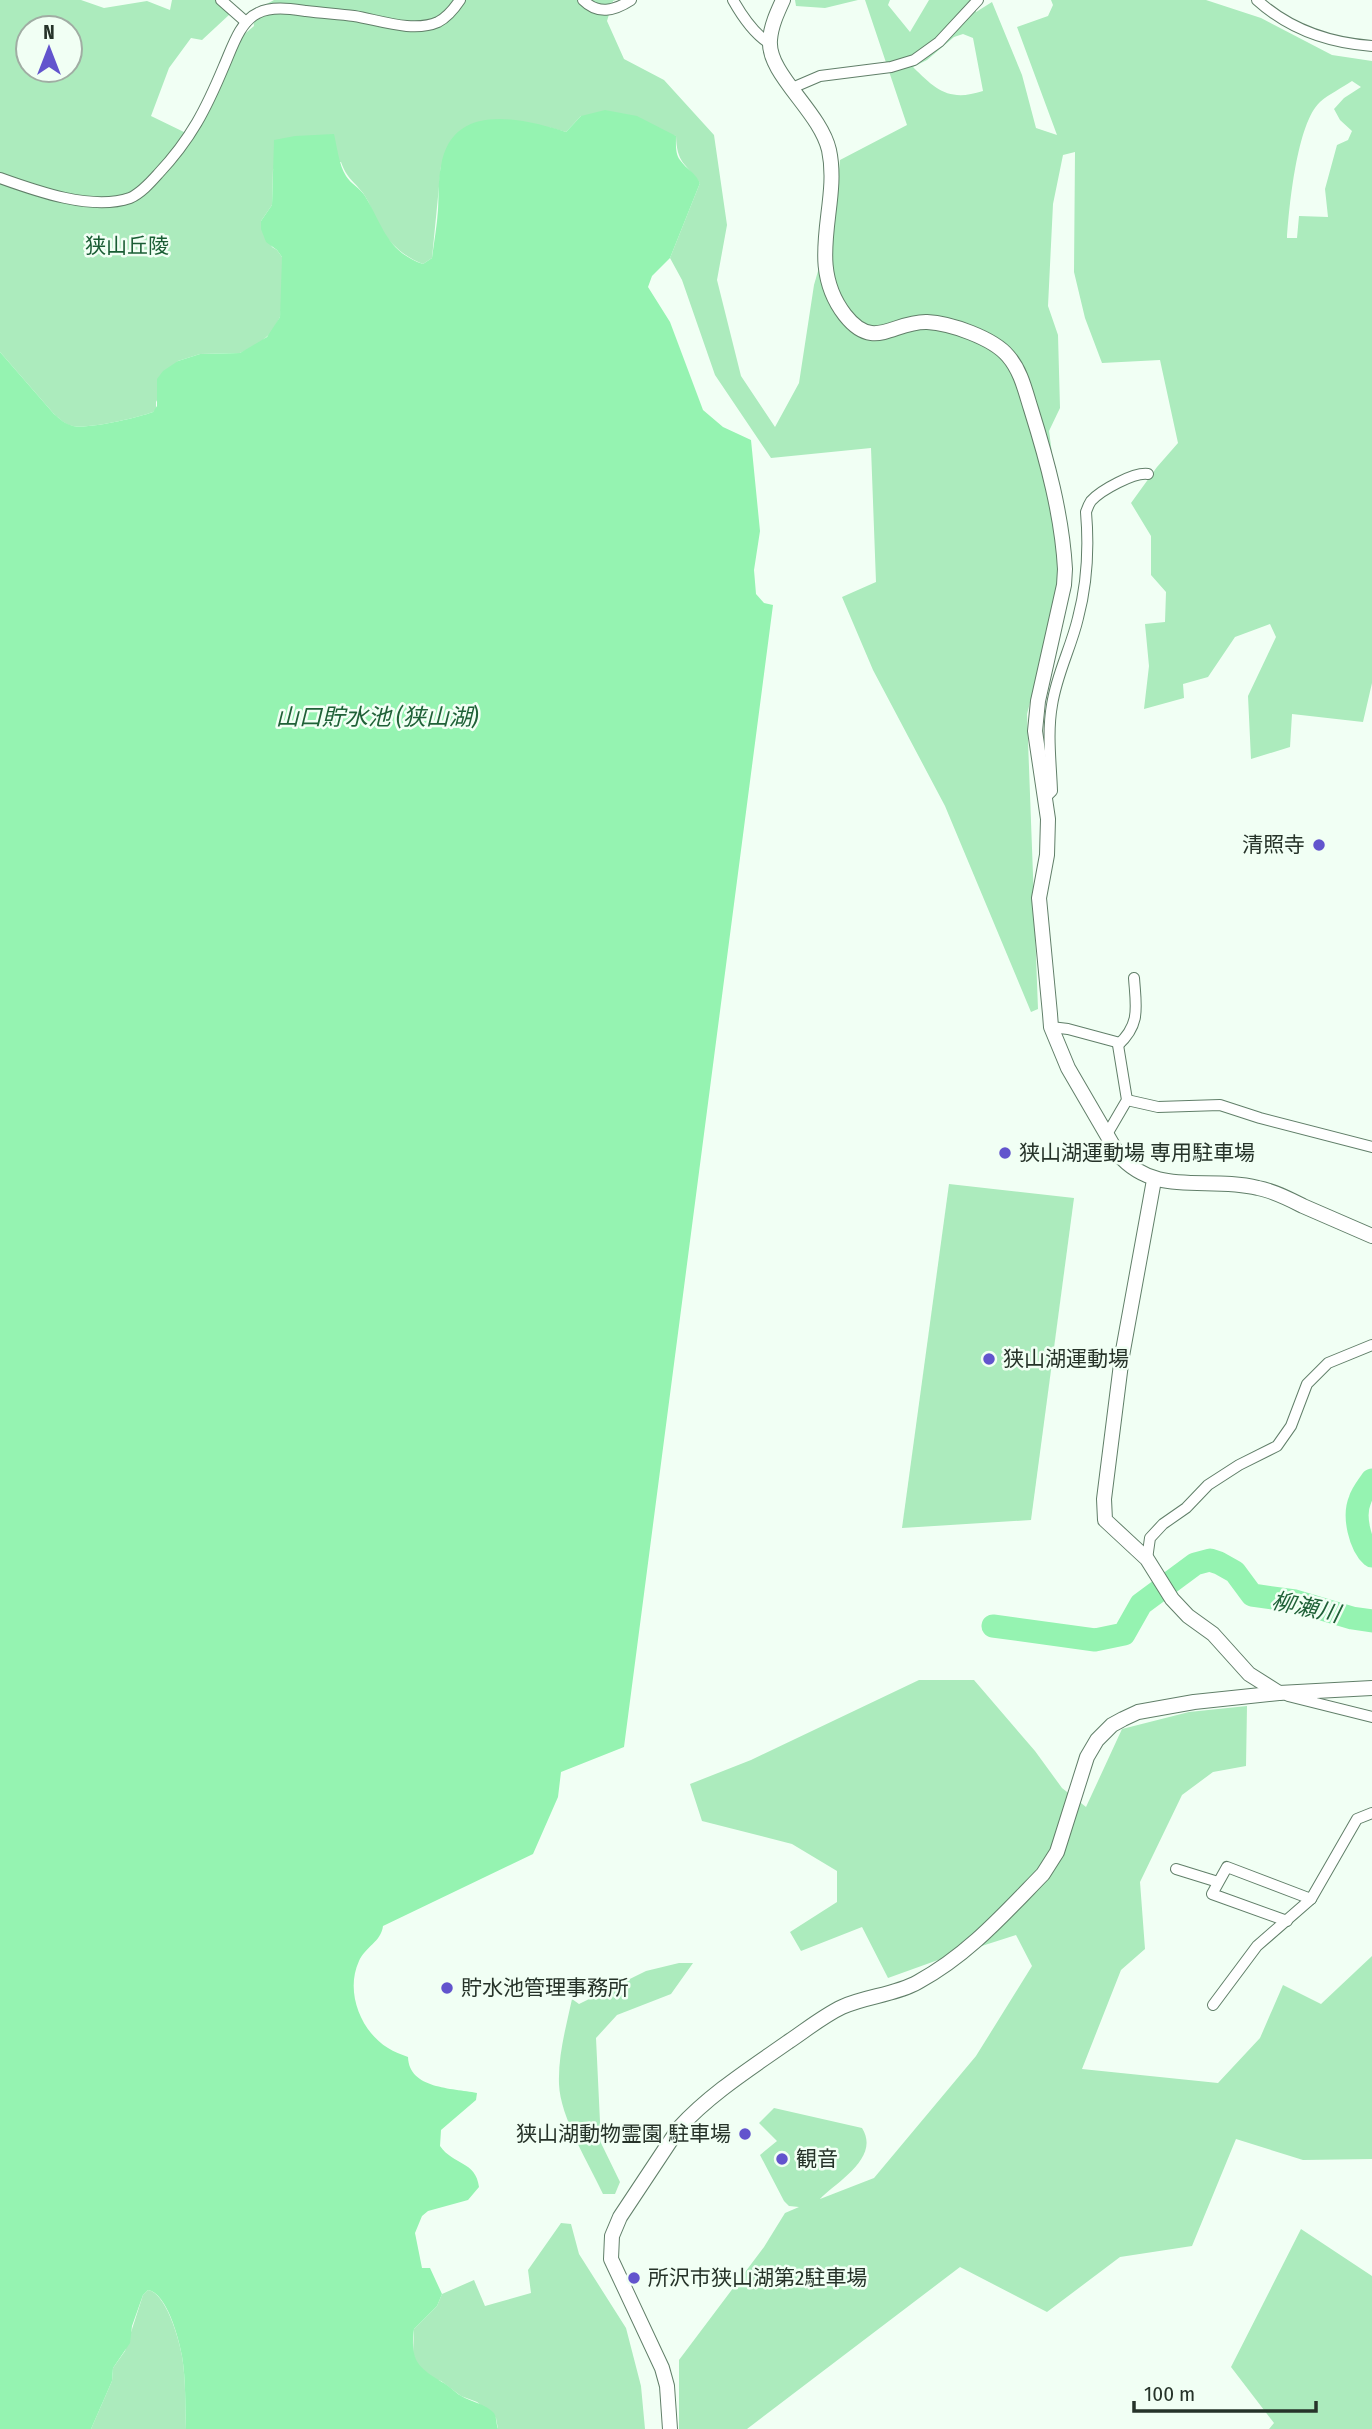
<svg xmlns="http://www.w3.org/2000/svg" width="1372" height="2429" font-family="'Fira Sans Condensed','Noto Sans JP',sans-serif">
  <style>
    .green { fill: #acebbd; fill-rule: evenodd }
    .water { fill: #95f3b1 }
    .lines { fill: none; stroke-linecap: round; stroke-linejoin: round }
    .river { stroke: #95f3b1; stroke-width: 23 }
    .minor-casing { stroke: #617f69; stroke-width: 12 }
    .tertiary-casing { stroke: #617f69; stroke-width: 16 }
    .minor { stroke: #fff; stroke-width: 10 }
    .tertiary { stroke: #fff; stroke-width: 14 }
    .poi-dot { fill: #6254cd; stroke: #f1fff4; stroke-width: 2.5 }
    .labels { text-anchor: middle; stroke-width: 5; stroke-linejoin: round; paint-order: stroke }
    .park-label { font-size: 21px; fill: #1a5d34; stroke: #f1fff4 }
    .poi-label { font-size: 21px; fill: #263329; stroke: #f1fff4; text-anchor: start }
    .water-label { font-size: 23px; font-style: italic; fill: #1f6137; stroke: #f1fff4 }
  </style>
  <rect width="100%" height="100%" fill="#f1fff4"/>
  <g class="green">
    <path d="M 0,0 L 81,0 L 104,8 L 147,1 L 170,10 L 172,0 L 215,0 L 230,14 L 202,40 L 191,38 L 169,68 L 151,116 L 186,133 L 241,37 L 254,26 L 252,12 L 274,0 L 616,0 L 613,1 L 607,21 L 624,59 L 664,80 L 714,135 L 727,225 L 717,280 L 741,376 L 775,427 L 799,383 L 814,285 L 835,212 L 840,160 L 907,125 L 865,0 L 890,0 L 888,5 L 910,32 L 929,0 L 973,0 L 976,12 L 992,2 L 1022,75 L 1036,128 L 1057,135 L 1017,27 L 1048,16 L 1053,5 L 1051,0 L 1206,0 L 1261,18 L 1332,55 L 1372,61 L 1372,683 L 1363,722 L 1292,714 L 1290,747 L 1251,759 L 1248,696 L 1276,637 L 1270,624 L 1235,637 L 1208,677 L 1183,684 L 1184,698 L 1144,709 L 1149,666 L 1145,624 L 1165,622 L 1166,592 L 1151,575 L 1151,536 L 1131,503 L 1157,467 L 1178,443 L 1160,360 L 1102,363 L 1085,318 L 1074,272 L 1075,152 L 1063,155 L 1053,204 L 1048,306 L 1058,335 L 1060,408 L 1049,431 L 1060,514 L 1060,588 L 1027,714 L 1038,1009 L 1031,1012 L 945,806 L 873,670 L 842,597 L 876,582 L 871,448 L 771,458 L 715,375 L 682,280 L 670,258 L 700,183 C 685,162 677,164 676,136 L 581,116 L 566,132 L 548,127 L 441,166 L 432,258 L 423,264 C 406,258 390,244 380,228 C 374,217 371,204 363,193 C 353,180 347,179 341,162 L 273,169 L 272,205 L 261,221 L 272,247 L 277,250 L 282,257 L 282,304 L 280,317 L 272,332 L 256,346 L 240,353 L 200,354 L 178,361 L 156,402 L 156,409 L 153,412 C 136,418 90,429 73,426 C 65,425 60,419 54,414 L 0,352 ZM 28,28 L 70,28 L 70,70 L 28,70 ZM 963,34 L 973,38 L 983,91 C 949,102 936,90 913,67 L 927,60 L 954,37 ZM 1352,81 L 1361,87 L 1344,98 L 1334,109 L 1340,120 L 1352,131 L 1348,140 L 1337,145 L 1325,189 L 1328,217 L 1299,216 L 1297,238 L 1287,238 C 1289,207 1297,123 1320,102 C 1329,94 1342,88 1352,81 Z"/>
    <path d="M 795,0 L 858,0 L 825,8 L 796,6 Z"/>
    <path d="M 949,1184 L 1074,1198 L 1031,1520 L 902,1528 Z"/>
    <path d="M 919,1680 L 974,1680 L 1035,1751 L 1062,1788 L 1086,1807 L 1122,1729 L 1189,1712 L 1247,1706 L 1246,1766 L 1213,1772 L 1182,1795 L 1140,1882 L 1145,1949 L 1121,1970 L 1082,2069 L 1218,2083 L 1260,2038 L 1283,1985 L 1321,2004 L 1372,1956 L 1372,2159 L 1303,2160 L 1236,2139 L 1192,2246 L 1120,2257 L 1047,2312 L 960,2267 L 747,2429 L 679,2429 L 679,2360 L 764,2247 L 785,2213 L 799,2207 L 789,2206 L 784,2201 L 760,2155 L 777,2141 L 759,2123 L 774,2108 L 862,2128 C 881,2158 836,2182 820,2199 L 874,2178 L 976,2056 L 1032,1966 L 1016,1935 L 938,1960 L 888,1978 L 862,1927 L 801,1951 L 790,1932 L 837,1902 L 837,1871 L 792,1844 L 702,1821 L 690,1784 L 751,1760 Z"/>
    <path d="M 679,1963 L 693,1963 L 671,1994 L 617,2015 L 596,2038 L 601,2143 L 620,2182 L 615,2194 L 603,2194 C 589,2164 560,2117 559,2084 C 558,2055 566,2027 572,1999 L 579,2004 L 646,1971 Z"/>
    <path d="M 561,2223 L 571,2224 L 579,2254 L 626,2328 L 641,2386 L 645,2429 L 498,2429 L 496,2418 L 477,2402 L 461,2396 L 441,2381 L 433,2379 L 417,2364 L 413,2353 L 414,2329 L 437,2306 L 442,2294 L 474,2280 L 485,2306 L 531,2293 L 528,2270 Z"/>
    <path d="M 1301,2229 L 1372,2276 L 1372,2429 L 1269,2429 L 1274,2423 L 1231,2367 Z"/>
    <path d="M 148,2290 C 166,2293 179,2339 182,2356 C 186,2380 185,2405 186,2429 L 91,2429 L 112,2381 L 113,2368 L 125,2351 L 143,2295 Z"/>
  </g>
  <path class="water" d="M 605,110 L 637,116 L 676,136 C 676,143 675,154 680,160 C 687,170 694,171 700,183 L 670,258 L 652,276 L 648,287 L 670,322 L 703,410 L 723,427 L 751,440 L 760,531 L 754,570 L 756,594 L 764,603 L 773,605 L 624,1747 L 561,1772 L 558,1797 L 533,1854 L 383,1926 C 381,1942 365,1947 359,1961 C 345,1991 360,2031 388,2048 C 394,2052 401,2054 408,2057 C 409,2089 452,2088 477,2093 L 476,2100 L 441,2130 L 440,2146 C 453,2165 476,2161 479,2187 L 468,2200 L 428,2211 L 422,2216 L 415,2233 L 422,2268 L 430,2268 L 442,2294 L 437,2306 L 414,2329 C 410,2360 417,2367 442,2382 C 450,2386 456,2394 465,2398 C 474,2402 486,2405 494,2413 C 497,2418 496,2424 498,2429 L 186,2429 C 185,2405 186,2380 182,2356 C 179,2339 167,2293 148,2290 L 143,2295 L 132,2326 L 130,2343 L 113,2368 L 112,2381 L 91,2429 L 0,2429 L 0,352 L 54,414 C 60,419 65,424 73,426 C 90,429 136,418 153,412 L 157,406 L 157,379 L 163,371 L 178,361 L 200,354 L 240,353 L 267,337 L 280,317 L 282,257 L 277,250 L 266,242 L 261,229 L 261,221 L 272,205 L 274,140 L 295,136 L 334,134 C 337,147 339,165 346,176 C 351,184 360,188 365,196 C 382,224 387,252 423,264 L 432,258 C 434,242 437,226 438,210 C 439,195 438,180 441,166 C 452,101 521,118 566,132 L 581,116 Z"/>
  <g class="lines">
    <g class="river">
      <path d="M 1372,1480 C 1368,1486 1362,1493 1360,1500 C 1353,1516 1360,1545 1372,1556"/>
      <path d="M 993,1626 L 1095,1640 L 1124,1634 L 1141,1604 L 1195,1564 L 1210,1560 L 1219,1563 L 1235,1572 L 1252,1595 L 1295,1601 L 1352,1618 L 1372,1621"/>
    </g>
    <defs>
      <g id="minor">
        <path d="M 221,0 L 246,22"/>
        <path d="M 583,0 C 598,15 614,11 631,0"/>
        <path d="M 733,0 C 742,16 753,33 769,43"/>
        <path d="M 1257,0 C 1289,29 1329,43 1372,46"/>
        <path d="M 792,88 L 820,76 L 891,67 L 914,60 L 939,42 L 978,0"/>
        <path d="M 0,178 C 36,191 92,211 130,198 C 141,193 150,183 158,174 C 191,139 206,109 224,66 C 232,48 240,21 258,13 C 272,6 291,9 306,11 C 322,13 338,14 354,16 C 379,20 413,33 438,22 C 448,17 454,9 460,0"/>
        <path d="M 1045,798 L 1052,791 C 1051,763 1047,733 1052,705 C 1057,673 1071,648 1078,618 C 1087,584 1089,547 1086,512 C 1087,509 1089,504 1091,501 C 1101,490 1134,472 1148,474"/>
        <path d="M 1051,1027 L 1068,1029 L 1120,1043"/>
        <path d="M 1127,1100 L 1158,1107 L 1220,1105 L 1260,1118 L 1372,1147"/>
        <path d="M 1106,1136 L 1127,1100 L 1118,1045 C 1141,1024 1136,1007 1134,978"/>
        <path d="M 1147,1559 L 1150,1538 L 1163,1524 L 1186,1508 L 1208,1485 L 1239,1465 L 1277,1446 L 1291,1426 L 1307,1384 L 1328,1363 L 1372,1345"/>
        <path d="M 1288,1696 L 1372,1717"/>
        <path d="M 1176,1869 L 1218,1882"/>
        <path d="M 1287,1921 L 1212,1894 L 1227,1867 L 1311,1899"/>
        <path d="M 1213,2005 L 1257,1946 L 1311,1899 L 1357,1819 L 1372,1813"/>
      </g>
      <g id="tertiary">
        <path d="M 783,0 C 777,13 771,26 770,40 C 767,74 820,111 829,150 C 841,206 804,262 845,315 C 874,352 893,321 927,322 C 950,323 993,338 1008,356 C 1021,371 1025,390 1031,409 C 1047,460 1062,515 1065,569 L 1064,585 L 1038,701 L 1035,731 L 1048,819 L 1047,855 L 1039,898 L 1050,1014 L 1051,1027 L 1068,1068 L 1118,1154 C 1156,1198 1207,1175 1258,1188 C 1274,1191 1289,1199 1303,1206 C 1326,1216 1349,1226 1372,1236"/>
        <path d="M 1154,1180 L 1122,1356 L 1104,1499 L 1105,1520 L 1147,1559 L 1172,1599 L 1188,1616 L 1213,1634 L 1249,1674 L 1279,1693"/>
        <path d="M 670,2429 L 667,2386 L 662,2368 L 611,2259 L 612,2236 L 620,2217 L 679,2128 C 710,2094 751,2068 788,2042 C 806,2030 823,2016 842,2007 C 866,1996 895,1995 918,1982 C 968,1955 1004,1914 1043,1874 L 1057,1852 L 1087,1757 L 1097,1740 L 1112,1725 L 1123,1719 L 1138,1712 L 1194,1702 L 1279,1693 L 1372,1688"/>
      </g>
    </defs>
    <use href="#minor" class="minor-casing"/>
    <use href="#tertiary" class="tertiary-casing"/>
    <use href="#minor" class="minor"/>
    <use href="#tertiary" class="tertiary"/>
  </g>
  <g class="poi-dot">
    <circle cx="1319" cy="845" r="7"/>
    <circle cx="1005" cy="1153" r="7"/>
    <circle cx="989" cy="1359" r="7"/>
    <circle cx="447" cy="1988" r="7"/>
    <circle cx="745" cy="2134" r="7"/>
    <circle cx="782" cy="2159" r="7"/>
    <circle cx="634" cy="2278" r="7"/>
  </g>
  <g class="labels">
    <g class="park-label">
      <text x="127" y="253">狭山丘陵</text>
    </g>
    <g class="poi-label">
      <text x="1305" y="852" text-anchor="end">清照寺</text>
      <text x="1019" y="1160">狭山湖運動場 専用駐車場</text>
      <text x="1003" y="1366">狭山湖運動場</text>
      <text x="461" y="1995">貯水池管理事務所</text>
      <text x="731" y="2141" text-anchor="end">狭山湖動物霊園 駐車場</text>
      <text x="796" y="2166">観音</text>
      <text x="648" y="2285">所沢市狭山湖第2駐車場</text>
    </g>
    <g class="water-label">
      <text x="377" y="725">山口貯水池 (狭山湖)</text>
      <text transform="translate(1306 1607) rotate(12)" y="8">柳瀬川</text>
    </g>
  </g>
  <g transform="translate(49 49)"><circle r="33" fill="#f1fff4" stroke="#a0ada3" stroke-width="2"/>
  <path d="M0-5L12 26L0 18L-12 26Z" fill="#6254cd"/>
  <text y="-10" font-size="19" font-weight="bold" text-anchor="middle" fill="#263329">N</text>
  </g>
  <path d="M1134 2401v10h182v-10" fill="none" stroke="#263329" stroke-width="3.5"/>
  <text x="1144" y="2401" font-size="21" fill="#263329" stroke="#f1fff4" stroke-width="5" paint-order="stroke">100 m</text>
</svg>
